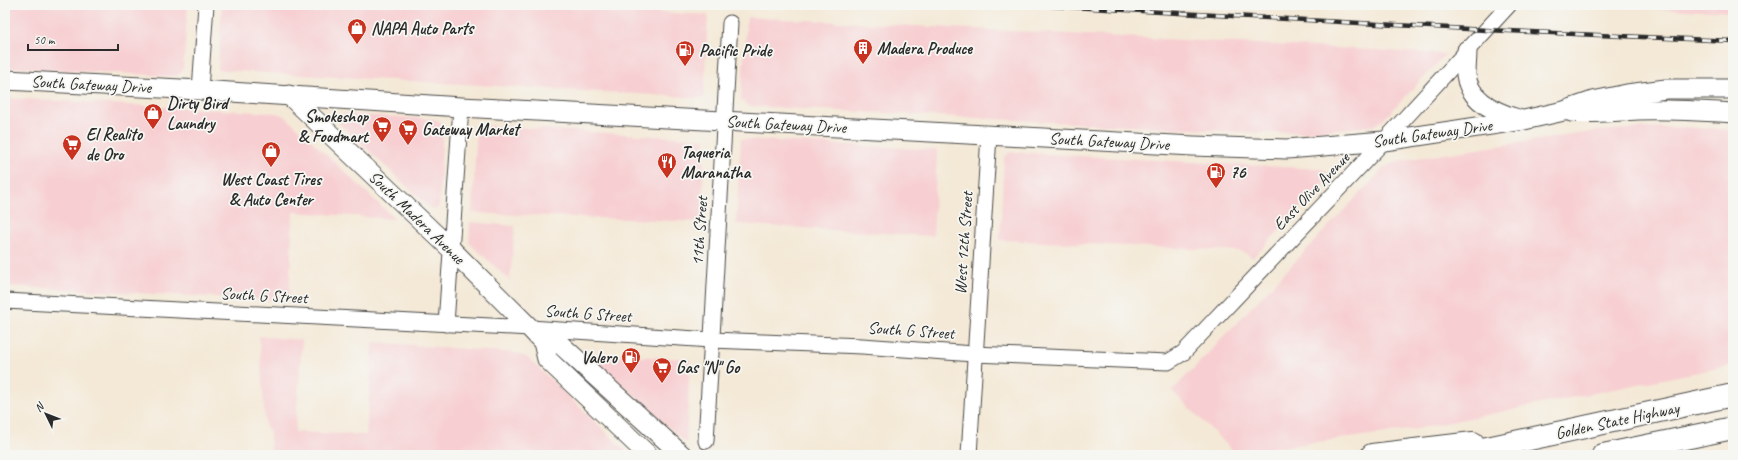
<svg xmlns="http://www.w3.org/2000/svg" width="1738" height="460" font-family="Caveat,sans-serif">
  <style>
    .built { fill: #f7cfd2 }
    .lines { fill: none; stroke-linecap: round; stroke-linejoin: round }
    .minor-casing { stroke: #494845; stroke-width: 17 }
    .major-casing { stroke: #494845; stroke-width: 21 }
    .highway-casing { stroke: #494845; stroke-width: 24 }
    .minor { stroke: #fff; stroke-width: 15 }
    .major { stroke: #fff; stroke-width: 19 }
    .highway { stroke: #fff; stroke-width: 22 }
    .rail-casing { stroke: #2b2b2b; stroke-width: 4.5 }
    .rail { stroke: #f6f6f2; stroke-width: 3; stroke-dasharray: 9; stroke-linecap: butt }
    .labels { text-anchor: middle; stroke-width: 3.5; stroke-linejoin: round; paint-order: stroke }
    .poi-label { font-size: 17px; font-weight: bold; fill: #2b2b2b; stroke: #f6f6f2; text-anchor: start }
    .street-label { font-size: 17px; fill: #2b2b2b; stroke: #f6f6f2 }
  </style>
  <rect width="100%" height="100%" fill="#f6f6f2"/>
  <filter id="ink" filterUnits="userSpaceOnUse"><feTurbulence type="fractalNoise" baseFrequency=".025" numOctaves="2"/><feDisplacementMap in="SourceGraphic" scale="8" xChannelSelector="R" yChannelSelector="G"/><feConvolveMatrix kernelMatrix="1 2 1 2 8 2 1 2 1" color-interpolation-filters="sRGB"/></filter>
  <filter id="wash" filterUnits="userSpaceOnUse"><feTurbulence type="fractalNoise" baseFrequency=".012" numOctaves="4" result="noise"/><feDisplacementMap in="SourceGraphic" scale="16" xChannelSelector="R" yChannelSelector="G"/><feGaussianBlur stdDeviation="0.9" result="paint"/><feColorMatrix in="noise" values="0 0 0 0 0 0 0 0 0 0 0 0 0 0 0 0 0 1.4 0 .05"/><feComposite in="paint" operator="in"/></filter>
  <g filter="url(#wash)">
    <rect width="100%" height="100%" fill="#f4e9d7"/>
    <g class="built">
      <path d="M 5,5 L 188,5 L 183,68 L 181,73 L 176,76 L 168,76 L 5,67 Z"/>
      <path d="M 222,5 L 531,5 L 708,15 L 704,98 L 218,70 Z"/>
      <path d="M 1552,5 L 1733,5 L 1733,12 Z"/>
      <path d="M 747,17 L 1446,54 L 1383,120 L 1373,126 L 1302,132 L 1263,133 L 748,106 L 741,99 Z"/>
      <path d="M 5,98 L 276,113 L 285,116 L 395,219 L 293,212 L 289,301 L 5,286 Z"/>
      <path d="M 343,114 L 435,119 L 441,122 L 443,127 L 439,205 L 436,209 L 430,208 L 339,123 L 337,118 Z"/>
      <path d="M 477,125 L 705,139 L 701,222 L 472,213 Z"/>
      <path d="M 1681,127 L 1733,130 L 1733,365 L 1416,429 L 1235,453 L 1172,391 L 1385,167 L 1398,161 L 1597,131 L 1642,128 Z"/>
      <path d="M 741,139 L 937,150 L 933,236 L 736,224 Z"/>
      <path d="M 1010,152 L 1322,169 L 1329,173 L 1328,179 L 1253,258 L 1247,254 L 1239,251 L 1000,240 L 1004,157 Z"/>
      <path d="M 470,222 L 515,226 L 510,280 L 469,243 Z"/>
      <path d="M 259,336 L 302,340 L 295,432 L 366,435 L 373,342 L 517,353 L 528,358 L 630,455 L 271,455 L 270,432 L 265,425 Z"/>
      <path d="M 594,354 L 690,359 L 686,443 L 593,357 Z"/>
    </g>
  </g>
  <g filter="url(#ink)">
    <g class="lines">
      <defs>
        <g id="minor">
          <path d="M 200,90 L 206,5"/>
          <path d="M 5,301 L 530,328 L 711,340 L 862,346 L 974,354 L 1168,362 L 1183,353 L 1384,141 L 1509,5"/>
          <path d="M 446,324 L 461,107"/>
          <path d="M 706,441 L 730,23"/>
          <path d="M 969,455 L 989,135"/>
        </g>
        <g id="major">
          <path d="M 1467,50 C 1467,58 1466,67 1466,75 C 1469,101 1497,113 1518,119"/>
          <path d="M 5,80 L 200,90 L 461,107 L 1193,146 L 1287,149 L 1384,141 L 1524,120 L 1564,111 L 1593,101 L 1627,94 L 1666,89 L 1733,89"/>
          <path d="M 289,95 L 452,250 L 530,328 L 543,342 L 547,359 L 648,455"/>
          <path d="M 1571,112 C 1594,114 1615,111 1638,110 C 1670,109 1701,111 1733,113"/>
          <path d="M 543,342 L 561,345 L 682,455"/>
        </g>
        <g id="highway">
          <path d="M 1372,455 L 1473,443"/>
          <path d="M 1455,455 L 1733,395"/>
          <path d="M 1603,455 L 1733,428"/>
        </g>
      </defs>
      <use href="#minor" class="minor-casing"/>
      <use href="#major" class="major-casing"/>
      <use href="#highway" class="highway-casing"/>
      <use href="#minor" class="minor"/>
      <use href="#major" class="major"/>
      <use href="#highway" class="highway"/>
      <defs>
        <path id="rail" d="M 1036,5 L 1486,30 L 1733,41"/>
      </defs>
      <use href="#rail" class="rail-casing"/>
      <use href="#rail" class="rail"/>
    </g>
  </g>
  <defs>
    <symbol id="shop-pin" viewBox="-11 -11 22 30"><path d="M0 17L-7.5 6A9.5 9.5 0 1 1 7.5 6Z" fill="#c8321e" stroke="#f6f6f2"/><path d="M-5-2.5h2.3a2.7 3.5 0 0 1 5.4 0H5L5.5 6h-11ZM-1.5-2.5h3a1.5 2.3 0 0 0-3 0Z" fill="#fff"/></symbol>
    <symbol id="building-pin" viewBox="-11 -11 22 30"><path d="M0 17L-7.5 6A9.5 9.5 0 1 1 7.5 6Z" fill="#c8321e" stroke="#f6f6f2"/><path d="M-4-6H4V6H1V3H-1V6H-4ZM-2.5-4.3h1.7v1.8h-1.7ZM.8-4.3h1.7v1.8H.8ZM-2.5-1h1.7V.8h-1.7ZM.8-1h1.7V.8H.8Z" fill="#fff"/></symbol>
    <symbol id="fuel-pin" viewBox="-11 -11 22 30"><path d="M0 17L-7.5 6A9.5 9.5 0 1 1 7.5 6Z" fill="#c8321e" stroke="#f6f6f2"/><path d="M-5.5-6h7V0h2V4h1.3V-2.5L3-4.5l.8-.8L6-3V5H2.5V1h-1V6h-7ZM-4.2-4.7v3.2H.2V-4.7Z" fill="#fff"/></symbol>
    <symbol id="supermarket-pin" viewBox="-11 -11 22 30"><path d="M0 17L-7.5 6A9.5 9.5 0 1 1 7.5 6Z" fill="#c8321e" stroke="#f6f6f2"/><path d="M-6-5.5h2.5l.6 2H6L4.5 2H-2.5L-4.4-4H-6ZM-1.5 3.2a1.3 1.3 0 1 0 .1 0ZM3 3.2a1.3 1.3 0 1 0 .1 0Z" fill="#fff"/></symbol>
    <symbol id="restaurant-pin" viewBox="-11 -11 22 30"><path d="M0 17L-7.5 6A9.5 9.5 0 1 1 7.5 6Z" fill="#c8321e" stroke="#f6f6f2"/><path d="M-5-6h1v4h1v-4h1v4h1v-4h1v5L-1.5 .5V6h-2V.5L-5-1ZM5-6V6H3V1.5H1.5Q1.5-4 5-6Z" fill="#fff"/></symbol>
  </defs>
  <g fill-rule="evenodd">
    <use href="#shop-pin" x="346" y="17" width="22" height="30"/>
    <use href="#building-pin" x="852" y="37" width="22" height="30"/>
    <use href="#fuel-pin" x="674" y="39" width="22" height="30"/>
    <use href="#shop-pin" x="142" y="102" width="22" height="30"/>
    <use href="#supermarket-pin" x="371" y="115" width="22" height="30"/>
    <use href="#supermarket-pin" x="397" y="118" width="22" height="30"/>
    <use href="#supermarket-pin" x="61" y="133" width="22" height="30"/>
    <use href="#shop-pin" x="260" y="140" width="22" height="30"/>
    <use href="#restaurant-pin" x="656" y="151" width="22" height="30"/>
    <use href="#fuel-pin" x="1205" y="161" width="22" height="30"/>
    <use href="#fuel-pin" x="620" y="346" width="22" height="30"/>
    <use href="#supermarket-pin" x="651" y="356" width="22" height="30"/>
  </g>
  <g class="labels">
    <g class="poi-label">
      <text x="371" y="34">NAPA Auto Parts</text>
      <text x="877" y="54">Madera Produce</text>
      <text x="699" y="56">Pacific Pride</text>
      <text x="167" y="109">Dirty Bird<tspan x="167" dy="20">Laundry</tspan></text>
      <text x="368" y="122" text-anchor="end">Smokeshop<tspan x="368" dy="20">&amp; Foodmart</tspan></text>
      <text x="422" y="135">Gateway Market</text>
      <text x="86" y="140">El Realito<tspan x="86" dy="20">de Oro</tspan></text>
      <text x="681" y="158">Taqueria<tspan x="681" dy="20">Maranatha</tspan></text>
      <text x="1230" y="178">76</text>
      <text x="271" y="185" text-anchor="middle">West Coast Tires<tspan x="271" dy="20">&amp; Auto Center</tspan></text>
      <text x="617" y="363" text-anchor="end">Valero</text>
      <text x="676" y="373">Gas "N" Go</text>
    </g>
    <g class="street-label">
      <text transform="translate(91 84) rotate(3)" y="6">South Gateway Drive</text>
      <text transform="translate(786 124) rotate(3)" y="6">South Gateway Drive</text>
      <text transform="translate(1432 133) rotate(-8)" y="6">South Gateway Drive</text>
      <text transform="translate(1109 141) rotate(3)" y="6">South Gateway Drive</text>
      <text transform="translate(1311 191) rotate(-46)" y="6">East Olive Avenue</text>
      <text transform="translate(417 217) rotate(44)" y="6">South Madera Avenue</text>
      <text transform="translate(699 231) rotate(-86)" y="6">11th Street</text>
      <text transform="translate(963 243) rotate(-86)" y="6">West 12th Street</text>
      <text transform="translate(264 295) rotate(3)" y="6">South G Street</text>
      <text transform="translate(588 313) rotate(4)" y="6">South G Street</text>
      <text transform="translate(911 330) rotate(4)" y="6">South G Street</text>
      <text transform="translate(1617 420) rotate(-12)" y="6">Golden State Highway</text>
    </g>
  </g>
  <rect width="1738" height="460" fill="none" stroke="#f6f6f2" stroke-width="20"/>
  <g transform="translate(46 414) rotate(313)" stroke="#f6f6f2" stroke-width="3" paint-order="stroke">
  <path d="M0-3L7 15L0 10L-7 15Z" fill="#2b2b2b"/>
  <text y="-6" font-size="11" font-weight="bold" text-anchor="middle" fill="#2b2b2b">N</text>
  </g>
  <path d="M28 44v6h90v-6" fill="none" stroke="#2b2b2b" stroke-width="2"/>
  <text x="34" y="44" font-size="12" fill="#2b2b2b" stroke="#f6f6f2" stroke-width="3" paint-order="stroke">50 m</text>
</svg>
